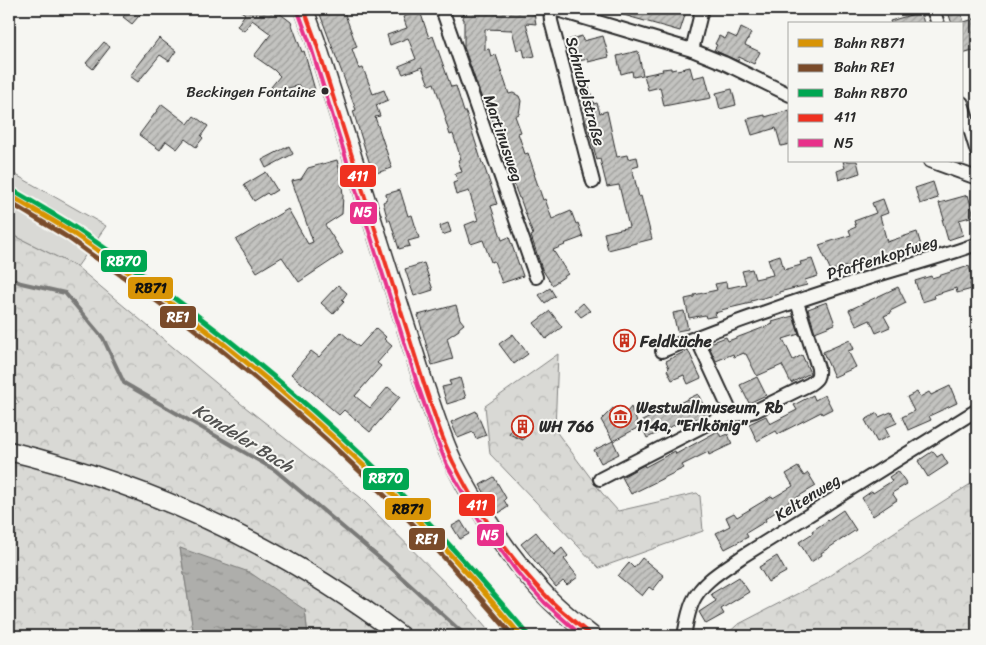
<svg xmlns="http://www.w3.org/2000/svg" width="986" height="645" font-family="Sriracha,sans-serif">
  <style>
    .grass { fill: #d9d9d5; stroke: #828280 }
    .forest { fill: url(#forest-crowns); stroke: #828280 }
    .water { fill: url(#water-ripples); stroke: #7a7a78 }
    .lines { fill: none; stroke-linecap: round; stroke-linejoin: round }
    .stream { stroke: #7a7a78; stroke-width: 4 }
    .building { fill: url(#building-hatch); stroke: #2b2b2b }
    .street-casing { stroke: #2b2b2b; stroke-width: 16 }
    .secondary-casing { stroke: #2b2b2b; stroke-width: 21 }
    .street { stroke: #f6f6f2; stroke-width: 12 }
    .secondary { stroke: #f6f6f2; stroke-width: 18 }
    .bus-1-casing { stroke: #f6f6f2; stroke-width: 8 }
    .bus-2-casing { stroke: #f6f6f2; stroke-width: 8 }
    .bus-1 { stroke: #ef3120; stroke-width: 4 }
    .bus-2 { stroke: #e8308a; stroke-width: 4 }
    .rail-1-casing { stroke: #f6f6f2; stroke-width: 9 }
    .rail-2-casing { stroke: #f6f6f2; stroke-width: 9 }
    .rail-3-casing { stroke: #f6f6f2; stroke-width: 9 }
    .rail-1 { stroke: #d89406; stroke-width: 5 }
    .rail-2 { stroke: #7a4b2a; stroke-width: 5 }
    .rail-3 { stroke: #00a651; stroke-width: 5 }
    .bus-dot { fill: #2b2b2b; stroke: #f6f6f2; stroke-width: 2 }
    .labels { text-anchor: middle; stroke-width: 4; stroke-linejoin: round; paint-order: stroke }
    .bus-label { font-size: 15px; fill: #2b2b2b; stroke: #f6f6f2; text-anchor: end }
    .street-label { font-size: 16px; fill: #2b2b2b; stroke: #f6f6f2 }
    .poi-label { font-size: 16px; font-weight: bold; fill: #2b2b2b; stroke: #f6f6f2; text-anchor: start }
    .water-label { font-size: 18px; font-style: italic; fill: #525251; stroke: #f6f6f2 }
    .line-badge { stroke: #f6f6f2; stroke-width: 2 }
    .badge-label { font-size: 14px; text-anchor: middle; font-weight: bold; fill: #fff }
    .pale-badge-label { font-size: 14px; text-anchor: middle; font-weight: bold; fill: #111 }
  </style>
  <defs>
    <pattern id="forest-crowns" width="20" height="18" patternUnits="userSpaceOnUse" patternTransform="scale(1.25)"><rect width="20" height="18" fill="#d9d9d5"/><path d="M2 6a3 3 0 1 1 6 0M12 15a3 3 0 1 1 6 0" fill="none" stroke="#babab7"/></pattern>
    <pattern id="water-ripples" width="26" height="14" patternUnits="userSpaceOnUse" patternTransform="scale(1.25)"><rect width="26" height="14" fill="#aeaeab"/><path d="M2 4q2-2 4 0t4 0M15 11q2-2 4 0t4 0" fill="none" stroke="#8e8e8b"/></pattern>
    <pattern id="building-hatch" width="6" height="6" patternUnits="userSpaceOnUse" patternTransform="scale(1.25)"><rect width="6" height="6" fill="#c3c3c0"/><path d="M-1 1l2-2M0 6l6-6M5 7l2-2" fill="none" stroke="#9f9f9c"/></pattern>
  </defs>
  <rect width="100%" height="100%" fill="#f6f6f2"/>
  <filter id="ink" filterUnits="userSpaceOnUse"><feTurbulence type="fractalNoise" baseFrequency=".02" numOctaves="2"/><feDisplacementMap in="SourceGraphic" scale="10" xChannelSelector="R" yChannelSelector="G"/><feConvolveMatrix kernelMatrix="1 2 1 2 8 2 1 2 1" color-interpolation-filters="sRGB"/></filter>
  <g filter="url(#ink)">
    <path class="grass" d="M 9,171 L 106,226 L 77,267 L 9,233 Z"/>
    <g class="forest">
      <path d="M 9,233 L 77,267 L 240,403 L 361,498 L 467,605 L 494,636 L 308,636 L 305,610 L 180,548 L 194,636 L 9,636 L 9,405 L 19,403 L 9,387 Z"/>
      <path d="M 558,354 L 555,430 L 602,493 L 618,511 L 697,493 L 700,496 L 703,531 L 599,568 L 490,454 L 485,406 Z"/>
      <path d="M 977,480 L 977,636 L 725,636 L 737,625 L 820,582 L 899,529 Z"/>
    </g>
    <path class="water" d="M 180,548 L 249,572 L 305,610 L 308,636 L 194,636 Z"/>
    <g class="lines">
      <path class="stream" d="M 9,278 L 21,283 L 65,293 L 103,338 L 124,383 L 275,470 L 389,566 L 466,636"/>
    </g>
    <g class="building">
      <path d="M 130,9 L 145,9 L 132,24 L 123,17 Z"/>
      <path d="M 238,9 L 274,9 L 291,22 L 302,52 L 304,51 L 315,90 L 302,94 L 299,85 L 281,90 L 278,93 L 271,87 L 280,76 L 274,70 L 254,56 L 271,34 L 252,20 L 244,31 L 237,26 L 245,14 Z"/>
      <path d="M 318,9 L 343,9 L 357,47 L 352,49 L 359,69 L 363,68 L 373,94 L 384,90 L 388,100 L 376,105 L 380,116 L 375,117 L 392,168 L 373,174 L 353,111 L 356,110 Z"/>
      <path d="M 464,9 L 517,9 L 534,13 L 536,24 L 526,23 L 535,56 L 525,58 L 523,49 L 517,50 L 512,30 L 485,29 L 485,50 L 489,49 L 491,57 L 496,55 L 509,94 L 513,93 L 519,96 L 521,101 L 519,114 L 515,116 L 521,132 L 518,133 L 525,154 L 528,153 L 535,174 L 534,174 L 543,200 L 545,199 L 552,219 L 571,211 L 576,224 L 578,223 L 583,237 L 564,244 L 565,245 L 553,250 L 568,274 L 552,285 L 542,269 L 531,236 L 533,235 L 520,198 L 519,198 L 509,171 L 508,171 L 503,156 L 505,156 L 492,118 L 489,119 L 464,47 L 464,19 L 463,19 Z"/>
      <path d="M 614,9 L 687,9 L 680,31 L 613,12 Z"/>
      <path d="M 947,9 L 960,9 L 964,22 L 977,18 L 977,50 L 962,54 L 962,24 L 952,24 Z"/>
      <path d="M 420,11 L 429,38 L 433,36 L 451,87 L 456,86 L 464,112 L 466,112 L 482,163 L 483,163 L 497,204 L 491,206 L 502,240 L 509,237 L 523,276 L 502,283 L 494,261 L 491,262 L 483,240 L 471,244 L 465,225 L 478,220 L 469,191 L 456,195 L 453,183 L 458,181 L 455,174 L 462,172 L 458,160 L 461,159 L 453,134 L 450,135 L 445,119 L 446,118 L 434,83 L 429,85 L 422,67 L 403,74 L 399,66 L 416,59 L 408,38 L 390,45 L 387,35 L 407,28 L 403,17 Z"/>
      <path d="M 921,12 L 924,24 L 891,24 L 890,21 Z"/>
      <path d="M 741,28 L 751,33 L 745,45 L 760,52 L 754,64 L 739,57 L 738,61 L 714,50 L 717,45 L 715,44 L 719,36 L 725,39 L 728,34 L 737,38 Z"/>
      <path d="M 582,36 L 583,41 L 603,36 L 609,57 L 588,62 L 588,59 L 570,63 L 565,41 Z"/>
      <path d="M 159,38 L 176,51 L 169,61 L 160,55 L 138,82 L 130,76 Z"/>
      <path d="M 104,42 L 110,47 L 93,69 L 86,63 Z"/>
      <path d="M 638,51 L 643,75 L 633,77 L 632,71 L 621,74 L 617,56 Z"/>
      <path d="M 690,67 L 693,78 L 705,75 L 711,98 L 695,101 L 695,100 L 664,106 L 660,87 L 648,90 L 644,75 L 663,71 L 662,69 L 671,68 L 671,70 L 676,69 L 677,70 Z"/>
      <path d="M 588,84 L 594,104 L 597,103 L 600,113 L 607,111 L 617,157 L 627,155 L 628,159 L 637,157 L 639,166 L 632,168 L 639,197 L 641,196 L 652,239 L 608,250 L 604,233 L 629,227 L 619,185 L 607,187 L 600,159 L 597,160 L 587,123 L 586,123 L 577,87 Z"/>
      <path d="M 732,89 L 736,105 L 720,109 L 716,93 Z"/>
      <path d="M 162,104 L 188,124 L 194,116 L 208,126 L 201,136 L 203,138 L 196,147 L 185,139 L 177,149 L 166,141 L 160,150 L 139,135 Z"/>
      <path d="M 790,110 L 790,144 L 781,146 L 776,128 L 752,135 L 747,119 L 765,115 L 765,117 Z"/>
      <path d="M 289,146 L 293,154 L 266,168 L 262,160 Z"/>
      <path d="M 337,160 L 341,176 L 343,195 L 342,214 L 325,225 L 343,253 L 299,282 L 282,257 L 257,272 L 236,240 L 288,209 L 308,244 L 313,242 L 292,181 L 301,179 L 308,168 Z"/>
      <path d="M 843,161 L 857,161 L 860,173 L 839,180 L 837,171 L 845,168 Z"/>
      <path d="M 266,172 L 277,190 L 269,195 L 267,193 L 254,201 L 244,185 Z"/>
      <path d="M 933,182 L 938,198 L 920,204 L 915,188 Z"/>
      <path d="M 400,190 L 408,216 L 412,215 L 419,238 L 408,241 L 410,246 L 399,249 L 390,220 L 388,221 L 383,202 L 387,200 L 386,194 Z"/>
      <path d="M 968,195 L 974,216 L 959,220 L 963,235 L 948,240 L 942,219 L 944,219 L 939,203 Z"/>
      <path d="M 883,199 L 888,213 L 880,216 L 887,242 L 917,232 L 922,249 L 906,254 L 904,249 L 831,271 L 819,245 L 851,235 L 849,230 L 856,227 L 854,221 L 876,213 L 872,203 Z"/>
      <path d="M 448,223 L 451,232 L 442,235 L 440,226 Z"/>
      <path d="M 780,255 L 784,270 L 801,265 L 800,262 L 812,259 L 818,276 L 805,280 L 807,285 L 779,292 L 779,294 L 751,301 L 751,303 L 721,310 L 722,311 L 715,313 L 716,316 L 706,318 L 705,315 L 689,318 L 685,299 L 694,297 L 694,295 L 717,290 L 715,284 L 726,282 L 727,288 L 746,284 L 742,271 L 752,269 L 755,279 L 773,275 L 768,259 Z"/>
      <path d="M 424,263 L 433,290 L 414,296 L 405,269 Z"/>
      <path d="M 969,266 L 974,282 L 970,284 L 972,289 L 957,293 L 956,288 L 934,295 L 935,298 L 922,302 L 915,281 L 931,276 L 932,278 Z"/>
      <path d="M 338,285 L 347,293 L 342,300 L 344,302 L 333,314 L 321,303 Z"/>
      <path d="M 898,287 L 906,303 L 890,311 L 891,313 L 884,316 L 890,327 L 876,333 L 870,320 L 857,326 L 849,310 Z"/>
      <path d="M 550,288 L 555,296 L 545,303 L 539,295 Z"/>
      <path d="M 827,302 L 835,324 L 815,332 L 808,309 Z"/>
      <path d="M 583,303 L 590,311 L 581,317 L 575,310 Z"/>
      <path d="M 456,305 L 460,319 L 464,324 L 459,328 L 459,330 L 447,338 L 453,359 L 432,365 L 418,315 Z"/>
      <path d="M 550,311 L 562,327 L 546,339 L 534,323 Z"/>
      <path d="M 684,311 L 688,329 L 677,331 L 673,313 Z"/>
      <path d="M 793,316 L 799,334 L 783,339 L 793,360 L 802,355 L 810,373 L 791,383 L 782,365 L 757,376 L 746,354 L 744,354 L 744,353 L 734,357 L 733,354 L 716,361 L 708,344 L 726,337 L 728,341 L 773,324 L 772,322 Z"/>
      <path d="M 376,328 L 386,337 L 384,339 L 392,346 L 377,363 L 381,366 L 355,396 L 370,408 L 388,387 L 400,397 L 370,432 L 344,410 L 339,415 L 291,374 L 311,351 L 319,357 L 341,332 L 359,347 Z"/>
      <path d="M 513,334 L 528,354 L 514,364 L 499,344 Z"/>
      <path d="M 850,340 L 854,349 L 848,351 L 856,367 L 834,377 L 823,352 Z"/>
      <path d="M 688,350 L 701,378 L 688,384 L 684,375 L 672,380 L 667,370 L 669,368 L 666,361 Z"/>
      <path d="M 757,377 L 766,395 L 749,403 L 740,385 Z"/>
      <path d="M 460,378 L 466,398 L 447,404 L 442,387 L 451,385 L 449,381 Z"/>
      <path d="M 950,386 L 957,403 L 929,416 L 931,420 L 908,430 L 902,417 L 914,411 L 907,397 L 917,392 L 920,397 L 929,392 L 931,395 Z"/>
      <path d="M 698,394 L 707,413 L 686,424 L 685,420 L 647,438 L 640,422 Z"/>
      <path d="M 813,395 L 815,400 L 825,395 L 832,409 L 822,414 L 821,412 L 778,434 L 776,431 L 757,441 L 749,424 L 766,416 L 770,424 L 797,410 L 794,405 Z"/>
      <path d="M 631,407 L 639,427 L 613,441 L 601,420 L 613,408 L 617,411 L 627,412 Z"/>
      <path d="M 476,411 L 486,435 L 476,439 L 473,432 L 458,438 L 451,422 Z"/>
      <path d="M 891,412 L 897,423 L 885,428 L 889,436 L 877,442 L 865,420 L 877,413 L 879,417 Z"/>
      <path d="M 517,418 L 530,424 L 523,440 L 509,434 Z"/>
      <path d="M 718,431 L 721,437 L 728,434 L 732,444 L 709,455 L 708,452 L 682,465 L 684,468 L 631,494 L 622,477 L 644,465 L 645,467 L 675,451 L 676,454 Z"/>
      <path d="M 613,441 L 619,454 L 601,463 L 594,450 Z"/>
      <path d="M 933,451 L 937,457 L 942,454 L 948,464 L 928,477 L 918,461 Z"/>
      <path d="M 798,467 L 804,476 L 808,473 L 816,486 L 779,508 L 780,509 L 765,519 L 766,521 L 746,533 L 748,537 L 725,549 L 716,533 L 730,526 L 726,517 L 734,513 L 737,517 L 772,496 L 773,498 L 793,486 L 786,474 Z"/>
      <path d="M 898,471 L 907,484 L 892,493 L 897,500 L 873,516 L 862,498 L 872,491 L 873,493 L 892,481 L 889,477 Z"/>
      <path d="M 494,477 L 506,498 L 504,500 L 508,507 L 499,513 L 494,506 L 492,507 L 480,485 Z"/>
      <path d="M 843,510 L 856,530 L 821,553 L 822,555 L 811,562 L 799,542 L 813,533 L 812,531 Z"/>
      <path d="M 461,521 L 469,534 L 460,539 L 452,526 Z"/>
      <path d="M 536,532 L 554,555 L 562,548 L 568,556 L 564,559 L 578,577 L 567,585 L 563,581 L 556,587 L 521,544 Z"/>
      <path d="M 777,556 L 786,572 L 768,582 L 759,567 Z"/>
      <path d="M 642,558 L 664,576 L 653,590 L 649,587 L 642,596 L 618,576 L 629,563 L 634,568 Z"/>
      <path d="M 739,577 L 749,592 L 721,609 L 724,614 L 706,624 L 699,612 L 716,601 L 711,594 Z"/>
    </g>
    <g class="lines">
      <defs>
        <g id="street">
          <path d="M 442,9 L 536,277"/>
          <path d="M 550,9 L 551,21 L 593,182"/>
          <path d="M 554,9 L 692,50 L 724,63 L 790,95"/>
          <path d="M 933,9 L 938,24"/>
          <path d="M 692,50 L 702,9"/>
          <path d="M 962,103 L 977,152"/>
          <path d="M 930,161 L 977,178"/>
          <path d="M 696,337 L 732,415"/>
          <path d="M 662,351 C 730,323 801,299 871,277 C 906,266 942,257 977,244"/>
          <path d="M 600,479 L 717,419 L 732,415 L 744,414 L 755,411 L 810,384 C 817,379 819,377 818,368 L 797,302"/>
          <path d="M 684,636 C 686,625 688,612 693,601 C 703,580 725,569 743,556 L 977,410"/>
        </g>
        <g id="secondary">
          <path d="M 304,9 L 315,39 L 424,384 C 433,410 441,437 453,462 C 478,510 511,560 549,599 C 562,612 577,624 592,636"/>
          <path d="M 9,451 C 153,486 283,546 401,636"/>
        </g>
      </defs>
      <use href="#street" class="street-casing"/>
      <use href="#secondary" class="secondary-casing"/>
      <use href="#street" class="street"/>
      <use href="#secondary" class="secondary"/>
      <defs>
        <path id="bus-1" d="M 304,9 L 315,39 L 424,384 C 433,410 441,437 453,462 C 478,512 510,559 549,599 C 562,612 577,624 592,636"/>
        <path id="bus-2" d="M 298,11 L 309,41 L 418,386 L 435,435 L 447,465 L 479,520 L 517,572 L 545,603 L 582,636"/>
      </defs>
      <use href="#bus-1" class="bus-1-casing"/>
      <use href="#bus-2" class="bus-2-casing"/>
      <use href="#bus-1" class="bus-1"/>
      <use href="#bus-2" class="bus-2"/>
      <defs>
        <path id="rail-1" d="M 9,195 C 30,208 53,220 74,234 C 175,303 273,379 362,464 C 419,518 471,576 521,636"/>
        <path id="rail-2" d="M 9,202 C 28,214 48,225 67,237 C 79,245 89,254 101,261 C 208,335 308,417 399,510 C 439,550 476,593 513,636"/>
        <path id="rail-3" d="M 12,190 C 34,203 56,215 77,229 C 179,298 277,374 367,460 C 423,514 475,572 526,632"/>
      </defs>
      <use href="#rail-1" class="rail-1-casing"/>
      <use href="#rail-2" class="rail-2-casing"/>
      <use href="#rail-3" class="rail-3-casing"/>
      <use href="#rail-1" class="rail-1"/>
      <use href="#rail-2" class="rail-2"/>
      <use href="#rail-3" class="rail-3"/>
    </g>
  </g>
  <defs>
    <symbol id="building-ring" viewBox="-11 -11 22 22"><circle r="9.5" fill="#f6f6f2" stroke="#c8321e" stroke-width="1.5"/><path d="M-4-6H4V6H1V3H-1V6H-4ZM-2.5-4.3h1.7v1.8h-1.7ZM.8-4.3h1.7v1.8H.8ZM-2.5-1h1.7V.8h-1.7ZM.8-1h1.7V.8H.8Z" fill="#c8321e"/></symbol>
    <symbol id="museum-ring" viewBox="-11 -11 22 22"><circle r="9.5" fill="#f6f6f2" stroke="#c8321e" stroke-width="1.5"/><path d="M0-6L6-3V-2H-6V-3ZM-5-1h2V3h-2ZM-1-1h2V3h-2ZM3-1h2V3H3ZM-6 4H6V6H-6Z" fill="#c8321e"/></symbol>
  </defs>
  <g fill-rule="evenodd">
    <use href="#building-ring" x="612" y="328" width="25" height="25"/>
    <use href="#museum-ring" x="608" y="404" width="25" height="25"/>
    <use href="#building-ring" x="510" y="414" width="25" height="25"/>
  </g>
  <circle class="bus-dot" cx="325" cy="91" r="4.5"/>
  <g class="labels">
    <g class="bus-label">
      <text x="316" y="97">Beckingen Fontaine</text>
    </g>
    <g class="street-label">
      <text transform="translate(586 91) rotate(75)" y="6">Schnubelstraße</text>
      <text transform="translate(504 138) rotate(71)" y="6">Martinusweg</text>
      <text transform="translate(882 257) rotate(-17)" y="6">Pfaffenkopfweg</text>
      <text transform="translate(807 497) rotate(-32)" y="6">Keltenweg</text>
    </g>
    <g class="poi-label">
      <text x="640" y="347">Feldküche</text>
      <text x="636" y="413">Westwallmuseum, Rb<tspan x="636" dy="18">114a, "Erlkönig"</tspan></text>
      <text x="539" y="432">WH 766</text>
    </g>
    <g class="water-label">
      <text transform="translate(243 438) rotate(32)" y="6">Kondeler Bach</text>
    </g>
  </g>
  <g class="line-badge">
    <rect x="339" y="164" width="38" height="24" rx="5" fill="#ef3120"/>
    <rect x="349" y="201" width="29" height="24" rx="5" fill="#e8308a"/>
    <rect x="100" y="249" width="48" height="24" rx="5" fill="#00a651"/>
    <rect x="127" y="276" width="47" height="24" rx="5" fill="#d89406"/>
    <rect x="159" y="305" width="38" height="24" rx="5" fill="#7a4b2a"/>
    <rect x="362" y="467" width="48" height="24" rx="5" fill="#00a651"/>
    <rect x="458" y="493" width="38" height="24" rx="5" fill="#ef3120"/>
    <rect x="384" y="497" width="48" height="24" rx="5" fill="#d89406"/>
    <rect x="476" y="523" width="29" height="24" rx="5" fill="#e8308a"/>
    <rect x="408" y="527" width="38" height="24" rx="5" fill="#7a4b2a"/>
  </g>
  <g class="badge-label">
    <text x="358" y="181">411</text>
    <text x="363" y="217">N5</text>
    <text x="124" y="266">RB70</text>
    <text x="178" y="322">RE1</text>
    <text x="386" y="483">RB70</text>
    <text x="477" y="510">411</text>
    <text x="490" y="540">N5</text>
    <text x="427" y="544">RE1</text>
  </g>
  <g class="pale-badge-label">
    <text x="151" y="293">RB71</text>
    <text x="408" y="514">RB71</text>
  </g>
  <rect width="986" height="645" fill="none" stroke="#f6f6f2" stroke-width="30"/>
  <rect x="15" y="15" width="956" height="615" fill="none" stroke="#2b2b2b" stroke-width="2" filter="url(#ink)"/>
  <rect x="788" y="22" width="175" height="140" fill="#f6f6f2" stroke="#a5a5a2"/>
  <rect x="798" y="39" width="25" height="8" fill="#d89406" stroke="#a5a5a2"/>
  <text x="834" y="48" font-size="15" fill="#2b2b2b">Bahn RB71</text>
  <rect x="798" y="64" width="25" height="8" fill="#7a4b2a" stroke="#a5a5a2"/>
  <text x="834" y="72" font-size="15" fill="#2b2b2b">Bahn RE1</text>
  <rect x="798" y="89" width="25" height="8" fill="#00a651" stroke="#a5a5a2"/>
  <text x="834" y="98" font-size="15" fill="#2b2b2b">Bahn RB70</text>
  <rect x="798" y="114" width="25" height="8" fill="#ef3120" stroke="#a5a5a2"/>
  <text x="834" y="122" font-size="15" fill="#2b2b2b">411</text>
  <rect x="798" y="139" width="25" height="8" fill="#e8308a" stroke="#a5a5a2"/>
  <text x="834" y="148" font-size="15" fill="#2b2b2b">N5</text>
</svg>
